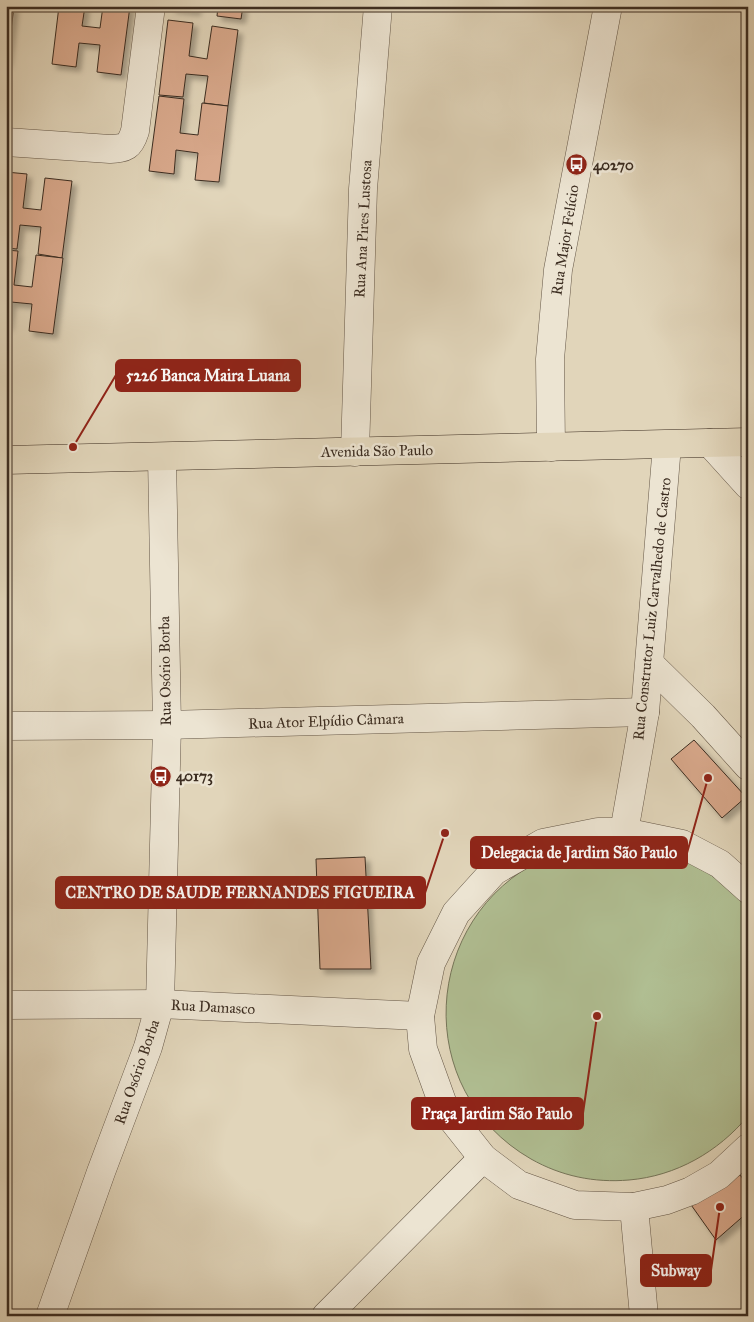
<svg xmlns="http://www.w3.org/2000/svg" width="754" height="1322" font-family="'IM FELL Great Primer',serif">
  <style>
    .green { fill: #b0be92; stroke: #76765a }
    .building { fill: #d8a88b; stroke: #3c2d21; filter: url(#shadow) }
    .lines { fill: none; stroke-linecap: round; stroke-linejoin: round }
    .minor-casing { stroke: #655747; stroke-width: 29 }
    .major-casing { stroke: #3c2d21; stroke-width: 29 }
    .minor { stroke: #ece4d2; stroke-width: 28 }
    .major { stroke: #e1d5ba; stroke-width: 28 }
    .labels { text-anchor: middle; stroke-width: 5; stroke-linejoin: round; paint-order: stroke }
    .poi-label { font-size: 15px; font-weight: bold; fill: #3c2d21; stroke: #ece4d2; text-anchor: start }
    .street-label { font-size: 15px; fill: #3c2d21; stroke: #ece4d2 }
    .leader { fill: none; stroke: #8f2418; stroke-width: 2 }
    .callout-dot { fill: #8f2418; stroke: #ece4d2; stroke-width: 2 }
    .callout { fill: #8f2418; stroke: #8f2418; stroke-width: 2 }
    .callout-label { font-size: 16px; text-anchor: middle; font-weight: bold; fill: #fff }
  </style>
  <defs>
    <filter id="shadow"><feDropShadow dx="4.5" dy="4.5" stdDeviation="2.5" flood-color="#0004"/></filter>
  </defs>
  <rect width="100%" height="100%" fill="#e1d5ba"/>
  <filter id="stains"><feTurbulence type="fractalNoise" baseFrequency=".004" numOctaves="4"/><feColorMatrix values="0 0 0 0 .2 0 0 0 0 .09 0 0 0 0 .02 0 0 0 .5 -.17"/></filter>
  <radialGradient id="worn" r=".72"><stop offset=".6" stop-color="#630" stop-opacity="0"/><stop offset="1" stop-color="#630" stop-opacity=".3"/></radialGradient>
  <path class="green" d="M 609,843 C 627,846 658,849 674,855 C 703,866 727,885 748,909 L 748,1116 C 718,1152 676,1176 629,1180 C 594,1183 561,1176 531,1159 C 411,1090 421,918 543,859 C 564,849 587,847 609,843 Z"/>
  <g class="building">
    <path d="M 6,6 L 14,6 L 7,63 L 6,63 Z"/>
    <path d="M 59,6 L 85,6 L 82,26 L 100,28 L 103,6 L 130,6 L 121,75 L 97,72 L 100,45 L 79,43 L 76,67 L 52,64 Z"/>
    <path d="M 171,6 L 197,6 L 196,11 L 171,8 Z"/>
    <path d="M 218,6 L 243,6 L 241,19 L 217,16 Z"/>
    <path d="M 168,20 L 193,23 L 189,56 L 207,59 L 212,26 L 238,30 L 228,106 L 204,103 L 208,76 L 186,74 L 183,97 L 159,95 Z"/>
    <path d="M 159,96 L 184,99 L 180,133 L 198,135 L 202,103 L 228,106 L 219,182 L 195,180 L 198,153 L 176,150 L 174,174 L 149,171 Z"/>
    <path d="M 6,172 L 27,174 L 23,208 L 41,210 L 45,178 L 72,181 L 62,258 L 38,254 L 41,227 L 20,225 L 17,249 L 6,248 Z"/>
    <path d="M 6,250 L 18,251 L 14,285 L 32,287 L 36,255 L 63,258 L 53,334 L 29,331 L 32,304 L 11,302 L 8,326 L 6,326 Z"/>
    <path d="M 694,740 L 746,797 L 722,818 L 671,759 Z"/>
    <path d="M 365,857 L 371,969 L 320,969 L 316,859 Z"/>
    <path d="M 740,1175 L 748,1185 L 748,1212 L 716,1240 L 689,1202 Z"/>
  </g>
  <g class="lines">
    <defs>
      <g id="minor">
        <path d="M 6,142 L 110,149 C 126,148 130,147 135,131 L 151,6"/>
        <path d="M 710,443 L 748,485"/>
        <path d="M 551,447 L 550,359 L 558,270 L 608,6"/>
        <path d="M 355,452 L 363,189 L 378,6"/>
        <path d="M 650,664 L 703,716 L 748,766"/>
        <path d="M 6,726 L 167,725 L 645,712"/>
        <path d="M 624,832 L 645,712 L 667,445"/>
        <path d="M 748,889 L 720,864 L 682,844 L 624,832 L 598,832 L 543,843 L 494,871 L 456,913 L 431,963 L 420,1016 L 423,1049 L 445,1110 L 483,1158 L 519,1185 L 575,1205 L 634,1207 L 667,1200 L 691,1191 L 719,1175 L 748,1148"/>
        <path d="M 6,1005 L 160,1004 L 420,1016"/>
        <path d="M 634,1207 L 644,1316"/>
        <path d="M 50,1316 L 101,1172 L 148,1047 L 160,1004 L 167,725 L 162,457"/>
        <path d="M 326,1316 L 483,1158"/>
      </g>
      <path id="major" d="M 6,460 L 748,442"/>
    </defs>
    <use href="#minor" class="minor-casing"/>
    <use href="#major" class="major-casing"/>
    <use href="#minor" class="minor"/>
    <use href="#major" class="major"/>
  </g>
  <defs>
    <symbol id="bus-disc" viewBox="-11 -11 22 22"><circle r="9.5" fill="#8f2418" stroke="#ece4d2"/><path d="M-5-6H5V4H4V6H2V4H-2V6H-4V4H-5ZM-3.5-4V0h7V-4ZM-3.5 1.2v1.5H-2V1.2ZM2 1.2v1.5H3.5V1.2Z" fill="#fff"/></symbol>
  </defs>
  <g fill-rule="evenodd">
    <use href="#bus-disc" x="564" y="152" width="25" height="25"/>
    <use href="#bus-disc" x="148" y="764" width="25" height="25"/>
  </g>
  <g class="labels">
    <g class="poi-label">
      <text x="593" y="170">40270</text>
      <text x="176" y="781">40173</text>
    </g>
    <g class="street-label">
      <text transform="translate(363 229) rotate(-87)" y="5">Rua Ana Pires Lustosa</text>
      <text transform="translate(565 240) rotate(-81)" y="5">Rua Major Felício</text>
      <text transform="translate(377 451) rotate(-1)" y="5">Avenida São Paulo</text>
      <text transform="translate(652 609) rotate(-84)" y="5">Rua Construtor Luiz Carvalhedo de Castro</text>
      <text transform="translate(165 671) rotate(-91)" y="5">Rua Osório Borba</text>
      <text transform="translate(326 721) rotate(-2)" y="5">Rua Ator Elpídio Câmara</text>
      <text transform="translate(213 1007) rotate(3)" y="5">Rua Damasco</text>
      <text transform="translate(137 1072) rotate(-71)" y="5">Rua Osório Borba</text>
    </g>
  </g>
  <path class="leader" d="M73 447L116 375M708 778L687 853M445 833L425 893M597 1016L583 1113M720 1207L711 1270"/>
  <g class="callout-dot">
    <circle cx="73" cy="447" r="5"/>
    <circle cx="708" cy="778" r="5"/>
    <circle cx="445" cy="833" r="5"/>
    <circle cx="597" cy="1016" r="5"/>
    <circle cx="720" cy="1207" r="5"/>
  </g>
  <g class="callout">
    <rect x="116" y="360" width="184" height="31" rx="5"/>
    <rect x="471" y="837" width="216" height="31" rx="5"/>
    <rect x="56" y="877" width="369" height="31" rx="5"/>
    <rect x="412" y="1098" width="171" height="31" rx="5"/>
    <rect x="641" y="1255" width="70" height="31" rx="5"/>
  </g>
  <g class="callout-label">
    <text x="208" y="381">5226 Banca Maira Luana</text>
    <text x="579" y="858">Delegacia de Jardim São Paulo</text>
    <text x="240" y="898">CENTRO DE SAUDE FERNANDES FIGUEIRA</text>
    <text x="497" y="1119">Praça Jardim São Paulo</text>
    <text x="676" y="1276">Subway</text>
  </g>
  <rect width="754" height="1322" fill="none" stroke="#e1d5ba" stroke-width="25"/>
  <rect x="8" y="8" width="739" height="1307" fill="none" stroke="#3c2d21" stroke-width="2.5"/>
  <rect x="12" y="12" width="729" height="1297" fill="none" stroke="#3c2d21"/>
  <rect width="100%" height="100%" filter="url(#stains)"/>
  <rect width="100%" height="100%" fill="url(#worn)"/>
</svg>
